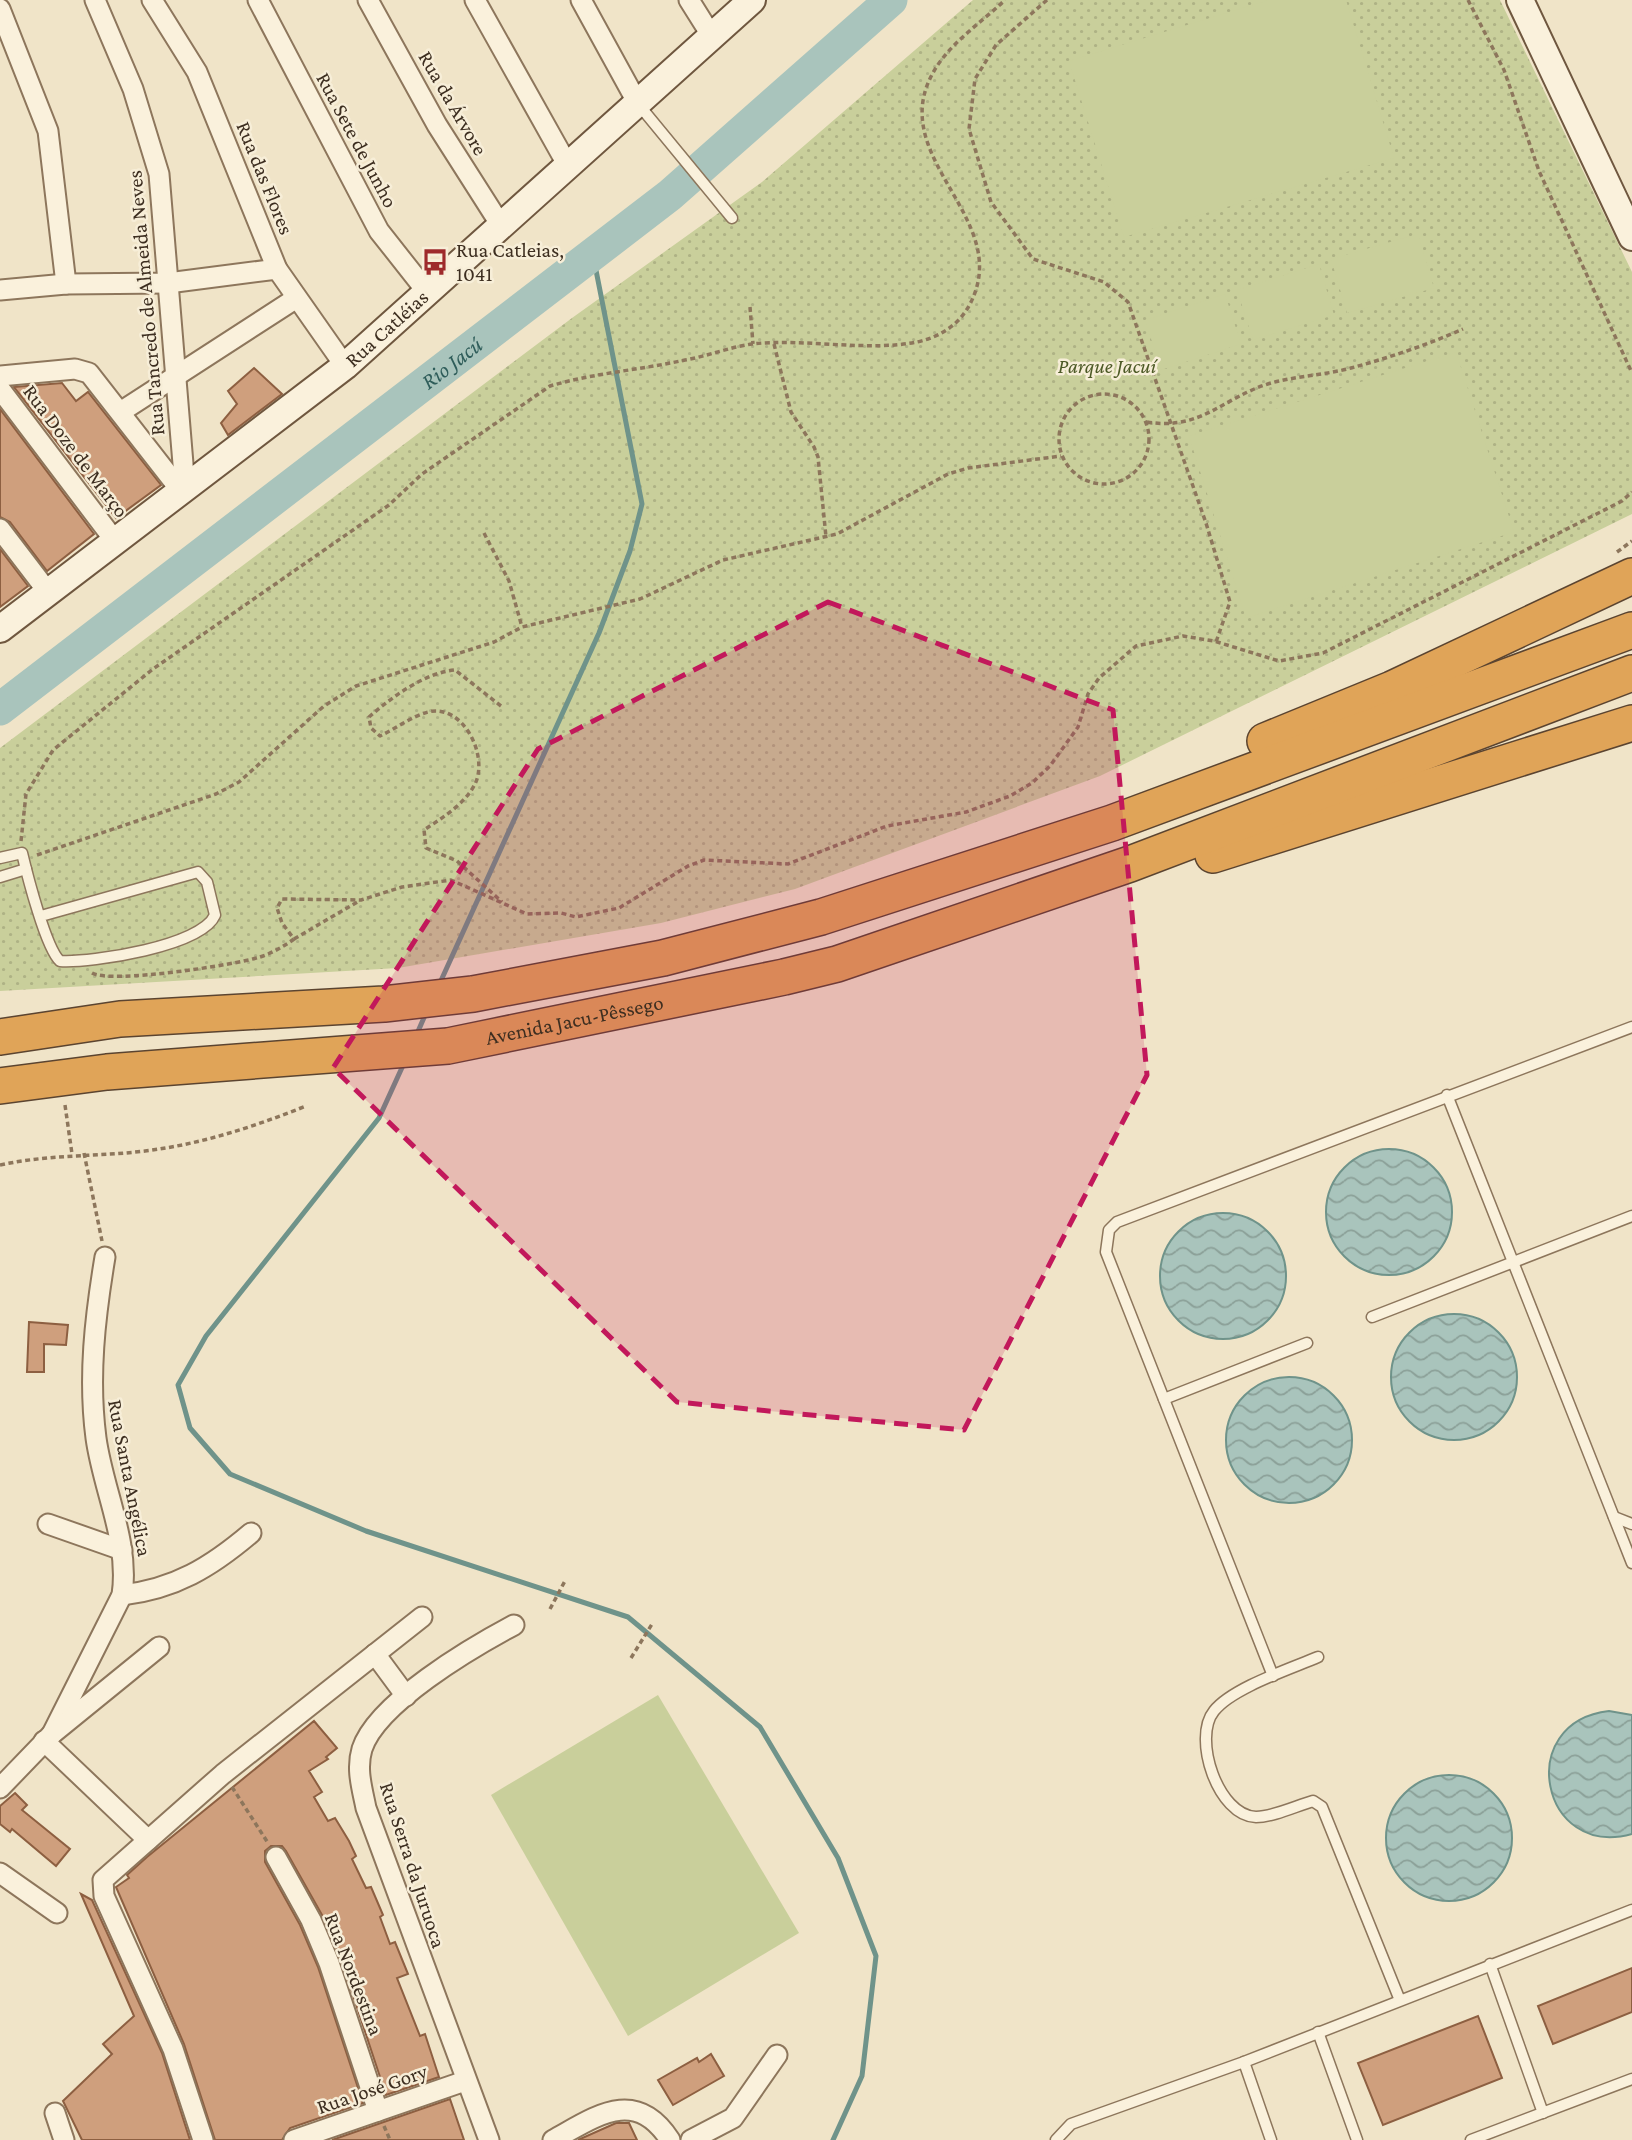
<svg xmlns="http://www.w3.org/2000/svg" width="1632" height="2140" font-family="'Crimson Pro',serif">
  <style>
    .park { fill: url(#park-dots) }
    .garden { fill: #c9cf9b }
    .water { fill: url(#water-waves); stroke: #6f938a; stroke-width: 2 }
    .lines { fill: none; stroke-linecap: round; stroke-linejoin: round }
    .stream { stroke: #6f938a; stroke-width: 5 }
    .river { stroke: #a9c4bc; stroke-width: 33 }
    .building { fill: #cf9f7d; stroke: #8d5f41; stroke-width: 2 }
    .lane-casing { stroke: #8d765c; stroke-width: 13 }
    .street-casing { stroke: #8d765c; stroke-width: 23 }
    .secondary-casing { stroke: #6f573f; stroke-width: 30 }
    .highway-casing { stroke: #5b4430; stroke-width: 38 }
    .path { stroke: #8d765c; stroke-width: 3.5; stroke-dasharray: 5 3.5; stroke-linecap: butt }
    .lane { stroke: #faf1dc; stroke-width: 10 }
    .street { stroke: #faf1dc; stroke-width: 19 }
    .secondary { stroke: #faf1dc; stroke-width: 26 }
    .highway { stroke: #e0a458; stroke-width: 35 }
    .marked { fill: #c2185b; fill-opacity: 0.2; stroke: #c2185b; stroke-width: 5; stroke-dasharray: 14 9; stroke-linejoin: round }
    .labels { text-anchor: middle; stroke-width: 5; stroke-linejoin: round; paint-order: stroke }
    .street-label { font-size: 21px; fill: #3d2e20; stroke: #f7eed8 }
    .poi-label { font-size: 21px; fill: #3d2e20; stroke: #f7eed8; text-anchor: start }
    .park-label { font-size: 21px; font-style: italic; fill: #4d5a26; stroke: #f7eed8 }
    .water-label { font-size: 23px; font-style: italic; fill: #2f5d5a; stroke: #f7eed8 }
  </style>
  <defs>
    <pattern id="park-dots" width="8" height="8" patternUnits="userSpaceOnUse" patternTransform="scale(1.75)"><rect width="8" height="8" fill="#c9cf9b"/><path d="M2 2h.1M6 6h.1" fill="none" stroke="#aeb285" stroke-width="1.8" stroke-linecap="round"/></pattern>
    <pattern id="water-waves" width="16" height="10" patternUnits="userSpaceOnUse" patternTransform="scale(1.75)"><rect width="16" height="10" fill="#a9c4bc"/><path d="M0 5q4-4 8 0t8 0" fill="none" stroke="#8ba098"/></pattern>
  </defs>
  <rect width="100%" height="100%" fill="#f0e4c8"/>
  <path class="park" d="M 973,0 L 1500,0 L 1632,272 L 1632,514 L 1100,776 L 795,889 L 661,923 L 398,968 L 0,991 L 0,748 L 572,318 L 762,182 Z"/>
  <g class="garden">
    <path d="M 1269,0 L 1346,0 L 1394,158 L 1124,237 L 1069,61 Z"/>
    <path d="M 1418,234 L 1434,288 L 1347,313 L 1331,259 Z"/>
    <path d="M 1319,264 L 1334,315 L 1253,340 L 1237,290 Z"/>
    <path d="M 1225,294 L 1241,344 L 1161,370 L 1145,320 Z"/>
    <path d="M 1456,352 L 1514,532 L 1246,618 L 1189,436 Z"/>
    <path d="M 658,1695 L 799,1933 L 628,2036 L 491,1795 Z"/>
  </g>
  <g class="water">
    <circle cx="1389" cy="1212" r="63"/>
    <circle cx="1223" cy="1276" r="63"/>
    <circle cx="1454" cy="1377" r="63"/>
    <circle cx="1289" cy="1440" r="63"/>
    <path d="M 1609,1711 L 1632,1715 L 1632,1834 C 1541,1860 1513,1722 1609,1711 Z"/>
    <circle cx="1449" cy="1838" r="63"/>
  </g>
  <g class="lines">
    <g class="stream">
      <path d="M 439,985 L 599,633 L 630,551 L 642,504 L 593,255"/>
      <path d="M 416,1036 L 426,1013"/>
      <path d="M 405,1061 L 379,1118 L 206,1336 L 178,1385 L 190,1428 L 230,1474 L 366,1531 L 628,1617 L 760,1727 L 838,1858 L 876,1956 L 862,2076 L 833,2140"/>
    </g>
    <path class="river" id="s1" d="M 0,709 L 670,195 L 891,0"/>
  </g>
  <g class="building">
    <path d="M 254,368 L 282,394 L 228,435 L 221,423 L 237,404 L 228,391 Z"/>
    <path d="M 62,383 L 76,401 L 88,392 L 161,485 L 116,518 L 14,387 Z"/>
    <path d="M 0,409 L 94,534 L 47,571 L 10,522 L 0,517 Z"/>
    <path d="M 0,549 L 28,586 L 0,607 Z"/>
    <path d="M 29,1322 L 68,1325 L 66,1345 L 44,1344 L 44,1372 L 27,1372 Z"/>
    <path d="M 314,1721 L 337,1748 L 326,1757 L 328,1759 L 309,1771 L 322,1792 L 314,1797 L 328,1821 L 335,1818 L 349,1841 L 356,1856 L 352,1859 L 366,1888 L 371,1887 L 383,1915 L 380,1917 L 390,1944 L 395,1942 L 408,1974 L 397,1978 L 420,2036 L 425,2034 L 439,2077 L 386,2095 L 341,1959 L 322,1915 L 286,1851 L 282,1846 L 271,1846 L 265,1851 L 265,1862 L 300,1925 L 318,1967 L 363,2103 L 290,2128 L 282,2140 L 215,2140 L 184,2044 L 116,1887 L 129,1878 L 127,1875 L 147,1857 Z"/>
    <path d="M 15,1793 L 27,1805 L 22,1810 L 70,1849 L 56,1866 L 12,1829 L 10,1832 L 0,1824 L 0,1806 Z"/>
    <path d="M 81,1894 L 92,1900 L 162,2053 L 190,2140 L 82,2140 L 63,2101 L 112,2054 L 103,2044 L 134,2016 Z"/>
    <path d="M 1632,1968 L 1632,2012 L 1553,2044 L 1538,2006 Z"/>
    <path d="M 1478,2016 L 1502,2078 L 1383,2125 L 1358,2063 Z"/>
    <path d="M 711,2054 L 724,2076 L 673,2105 L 658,2080 L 697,2058 L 699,2062 Z"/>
    <path d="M 450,2099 L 464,2140 L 332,2140 Z"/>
    <path d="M 616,2123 L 629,2123 L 637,2140 L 578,2140 Z"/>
  </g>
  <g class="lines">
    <defs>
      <g id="lane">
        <path d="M 639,105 L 732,218"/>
        <path d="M 0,858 L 22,853 C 27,874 46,949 60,961 C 92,963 202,946 215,915 L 207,882 L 198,872 L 41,916"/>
        <path d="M 0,877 L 26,869"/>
        <path d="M 1447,1095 L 1632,1563"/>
        <path d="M 1372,1317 L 1632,1216"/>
        <path d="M 1164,1399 L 1307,1343"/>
        <path d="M 1614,1517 L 1632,1524"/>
        <path d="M 1318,1657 C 1290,1669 1232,1688 1214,1711 C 1192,1738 1218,1816 1256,1817 C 1273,1817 1296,1806 1313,1801 L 1322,1807 L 1399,1998"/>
        <path d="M 1273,1676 L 1106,1252 L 1109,1230 L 1117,1222 L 1632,1027"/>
        <path d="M 1490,1964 L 1543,2113"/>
        <path d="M 1318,2032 L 1357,2140"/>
        <path d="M 1244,2062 L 1271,2140"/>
        <path d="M 1056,2140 L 1071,2124 L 1244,2062 L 1632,1910"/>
        <path d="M 1471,2140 L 1632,2079"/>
      </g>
      <g id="street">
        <path d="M 95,0 L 133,89 L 159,174 L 185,488"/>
        <path d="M 152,0 L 197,72 L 277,269 L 345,366"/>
        <path d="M 258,0 L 379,231 L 428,293"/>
        <path d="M 368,0 L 437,125 L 502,227"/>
        <path d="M 475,0 L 568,166"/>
        <path d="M 581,0 L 637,102"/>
        <path d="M 689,0 L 711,35"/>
        <path d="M 0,9 L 48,131 L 66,284"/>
        <path d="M 0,290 L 66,284 L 168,283 L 277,269"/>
        <path d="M 0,376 L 75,369 L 89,373 L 181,491"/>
        <path d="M 0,389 L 115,541"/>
        <path d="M 122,411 L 295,299"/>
        <path d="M 0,529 L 48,592"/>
        <path d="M 48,1524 L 122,1550"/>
        <path d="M 122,1595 C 175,1589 211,1567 251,1533"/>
        <path d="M 375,1654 L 406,1696"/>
        <path d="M 52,1734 L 122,1595 C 130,1542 103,1490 96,1438 C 88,1377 95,1317 105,1257"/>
        <path d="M 44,1741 L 148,1840"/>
        <path d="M 0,1788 L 52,1734 L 159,1647"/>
        <path d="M 276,1857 L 311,1920 L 329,1963 L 378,2111"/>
        <path d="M 0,1873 L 57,1913"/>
        <path d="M 55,2113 L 64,2140"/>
        <path d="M 203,2140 L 173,2049 L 104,1896 L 103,1880 L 223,1774 L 422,1617"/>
        <path d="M 294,2140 L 465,2081"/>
        <path d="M 489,2140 L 366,1808 C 362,1788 356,1769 362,1749 C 377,1703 471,1648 514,1625"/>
        <path d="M 553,2140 C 595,2117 635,2086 670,2140"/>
        <path d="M 691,2140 L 733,2118 L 777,2055"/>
      </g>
      <g id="secondary">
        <path d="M 1520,0 L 1632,237"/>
        <path id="s2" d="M 0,629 L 345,366 L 752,0"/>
      </g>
      <g id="highway">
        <path d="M 1265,741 L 1392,689 L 1632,576"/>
        <path d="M 1213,855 L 1632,723"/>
        <path d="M 0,1037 L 120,1019 L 384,1004 L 473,994 L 663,958 L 821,917 L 1112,823 L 1632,630"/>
        <path id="s3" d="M 0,1086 L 107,1072 L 448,1046 L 784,977 L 837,964 L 1130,864 L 1632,673"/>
      </g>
    </defs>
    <use href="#lane" class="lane-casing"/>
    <use href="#street" class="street-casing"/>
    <use href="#secondary" class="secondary-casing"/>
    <use href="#highway" class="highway-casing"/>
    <g class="path">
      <path d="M 1047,0 L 996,45 L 975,79 L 969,129 L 991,202 L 1033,259 L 1104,282 L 1128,302 L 1206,523 L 1230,602 L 1216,642"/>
      <path d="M 1468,0 L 1504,70 L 1539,171 L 1632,373"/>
      <path d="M 750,307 L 753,344"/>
      <path d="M 774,344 L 791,412 L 814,447 L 818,457 L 826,537"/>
      <circle cx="1104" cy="439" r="45"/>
      <path d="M 1147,422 C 1202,431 1223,397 1271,383 C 1297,376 1325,375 1351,368 C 1388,358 1427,345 1463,329"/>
      <path d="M 484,533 L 509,581 L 522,627"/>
      <path d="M 1617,552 L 1632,541"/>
      <path d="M 501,706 L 455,670 C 424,673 392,697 369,717 L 371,728 L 380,736 C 395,729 412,716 428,712 C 463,703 489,756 475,784 C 465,804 442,818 424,830 L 426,848 L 457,861 L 502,902"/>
      <path d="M 21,841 L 26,794 L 53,750 L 153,669 L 389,505 L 422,474 L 550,386 C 594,373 640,370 685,360 C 708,356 730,347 752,344 C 803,338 868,352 917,342 C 940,337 959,325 970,304 C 1015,218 883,158 934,71 C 950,43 982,22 1005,0"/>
      <path d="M 37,855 L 216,794 L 239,782 L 324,706 L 356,686 L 494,642 L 522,627 L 640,599 L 723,560 L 837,534 L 948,474 L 968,468 L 1061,456"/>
      <path d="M 294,939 L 359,901"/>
      <path d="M 92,973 C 111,984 235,965 260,957 C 272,953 283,947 294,939 L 282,923 L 277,908 L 282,899 L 361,900 L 402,887 L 451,880 L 527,914 L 561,913 L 576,917 L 619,908 L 688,866 L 704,860 L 788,864 L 887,826 L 966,812 L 1010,796 L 1032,783 L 1050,766 L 1078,727 L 1088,694 L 1099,678 L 1136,646 L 1183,636 L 1214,641 L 1279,661 L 1323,653 L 1622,501 L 1632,492"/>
      <path d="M 65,1105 L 72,1154"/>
      <path d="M 84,1153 L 102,1241"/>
      <path d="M 0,1165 C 51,1154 96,1157 145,1151 C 202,1144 253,1127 306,1106"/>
      <path d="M 550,1609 L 566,1579"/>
      <path d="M 631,1658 L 652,1624"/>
      <path d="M 232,1787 L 268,1843"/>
      <path d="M 384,2126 L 390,2140"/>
    </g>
    <use href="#lane" class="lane"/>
    <use href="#street" class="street"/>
    <use href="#secondary" class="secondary"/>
    <use href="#highway" class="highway"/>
  </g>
  <path class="marked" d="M 828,602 L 1113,710 L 1147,1075 L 964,1430 L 677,1402 L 333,1068 L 538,749 Z"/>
  <defs>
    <symbol id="bus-bare" viewBox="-9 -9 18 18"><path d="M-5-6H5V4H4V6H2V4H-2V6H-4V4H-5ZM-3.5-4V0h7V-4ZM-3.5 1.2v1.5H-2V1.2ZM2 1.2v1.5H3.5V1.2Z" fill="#9e2a2b" stroke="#f7eed8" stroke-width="2.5" paint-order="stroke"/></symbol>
  </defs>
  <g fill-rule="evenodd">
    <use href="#bus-bare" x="416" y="243" width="38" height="38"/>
  </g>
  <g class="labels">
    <g class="street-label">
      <text transform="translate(453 103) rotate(60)" y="7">Rua da Árvore</text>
      <text transform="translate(357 140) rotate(62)" y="7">Rua Sete de Junho</text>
      <text transform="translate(265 178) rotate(68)" y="7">Rua das Flores</text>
      <text transform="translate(146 303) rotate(-95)" y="7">Rua Tancredo de Almeida Neves</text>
      <text dy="7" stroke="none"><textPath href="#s2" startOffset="490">Rua Catléias</textPath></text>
      <text transform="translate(76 451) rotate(53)" y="7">Rua Doze de Março</text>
      <text dy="7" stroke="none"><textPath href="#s3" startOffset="579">Avenida Jacu-Pêssego</textPath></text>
      <text transform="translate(130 1478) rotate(79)" y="7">Rua Santa Angélica</text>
      <text transform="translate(413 1865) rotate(72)" y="7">Rua Serra da Juruoca</text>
      <text transform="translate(354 1974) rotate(69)" y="7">Rua Nordestina</text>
      <text transform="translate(372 2089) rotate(-19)" y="7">Rua José Gory</text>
    </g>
    <g class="poi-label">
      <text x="456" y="257">Rua Catleias,<tspan x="456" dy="24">1041</tspan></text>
    </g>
    <g class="park-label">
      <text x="1107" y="373">Parque Jacuí</text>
    </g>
    <g class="water-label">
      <text dy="8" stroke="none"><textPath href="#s1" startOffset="569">Rio Jacú</textPath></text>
    </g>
  </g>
</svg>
